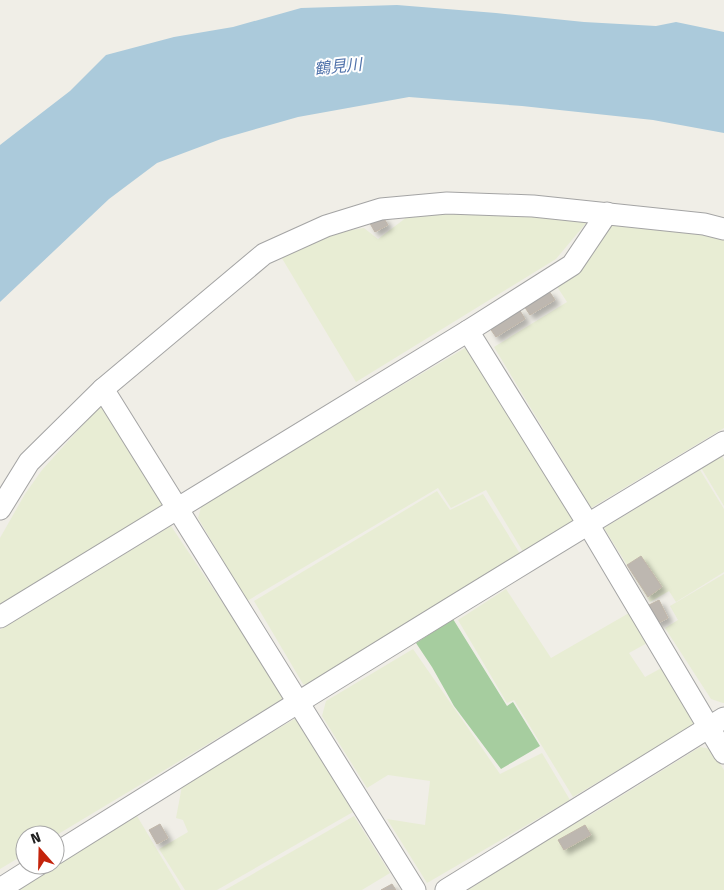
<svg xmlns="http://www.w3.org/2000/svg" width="724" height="890" font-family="'Fira Sans','Noto Sans JP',sans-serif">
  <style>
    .farmland { fill: #e8edd4 }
    .forest { fill: #a6cd9f }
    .water { fill: #abcadb }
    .building { fill: #bdb7b0; stroke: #c1b7aa; filter: url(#shadow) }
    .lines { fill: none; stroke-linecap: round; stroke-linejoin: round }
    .minor-casing { stroke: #a4a4a4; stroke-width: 23 }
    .minor { stroke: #fff; stroke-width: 21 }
    .labels { text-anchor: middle; stroke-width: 4; stroke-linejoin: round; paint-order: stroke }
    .water-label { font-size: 16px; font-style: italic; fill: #5173ab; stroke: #fff }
  </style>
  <defs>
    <filter id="shadow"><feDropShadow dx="4.5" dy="4.5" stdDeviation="2.5" flood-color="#0004"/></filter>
  </defs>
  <rect width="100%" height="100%" fill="#f0eee7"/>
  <g class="farmland">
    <path d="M 460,211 L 541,215 L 587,222 L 556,259 L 356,382 L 280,255 L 333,233 L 364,228 L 378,239 L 411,214 Z"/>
    <path d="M 613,221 L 702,231 L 724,238 L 724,428 L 591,508 L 494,347 L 567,302 L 556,285 Z"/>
    <path d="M 465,348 L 473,350 L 575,515 L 572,526 L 525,555 L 486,490 L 451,508 L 438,488 L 247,601 L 198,518 L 202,504 Z"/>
    <path d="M 100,406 L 109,407 L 165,499 L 163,508 L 0,610 L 0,538 L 25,494 L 42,470 Z"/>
    <path d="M 720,453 L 724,460 L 724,506 L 700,466 Z"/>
    <path d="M 700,470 L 724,509 L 724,572 L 676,602 L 669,591 L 650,602 L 604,528 Z"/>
    <path d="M 437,491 L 450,510 L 483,494 L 522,557 L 313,687 L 303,684 L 254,601 Z"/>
    <path d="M 171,526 L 286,697 L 55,836 L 25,835 L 25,854 L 0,869 L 0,630 Z"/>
    <path d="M 724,574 L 724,703 L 723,703 L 711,699 L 665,628 L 678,620 L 670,606 Z"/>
    <path d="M 506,589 L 551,658 L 629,613 L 649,642 L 629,653 L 645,677 L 665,666 L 695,718 L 693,725 L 573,797 L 514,700 L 507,703 L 458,620 Z"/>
    <path d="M 413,649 L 500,774 L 542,753 L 570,800 L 427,883 L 387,819 L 425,825 L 430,781 L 388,775 L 367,788 L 322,716 L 326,701 Z"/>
    <path d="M 296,718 L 353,812 L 217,890 L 185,890 L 159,849 L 188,832 L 183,820 L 176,818 L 182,786 Z"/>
    <path d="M 700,747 L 711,749 L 724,770 L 724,890 L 468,890 L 583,817 L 589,816 Z"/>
    <path d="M 137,816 L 181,890 L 12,890 Z"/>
    <path d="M 354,816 L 390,873 L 362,890 L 225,890 Z"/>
  </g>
  <path class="forest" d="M 453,619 L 507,706 L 513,702 L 540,746 L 501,769 L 454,706 L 432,667 L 416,643 Z"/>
  <path class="water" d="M 397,5 L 496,13 L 584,22 L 656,26 L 676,22 L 724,32 L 724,133 L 653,120 L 522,106 L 409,97 L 298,117 L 221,139 L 157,163 L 109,199 L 0,302 L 0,145 L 70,91 L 106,55 L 174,37 L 233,27 L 301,8 Z"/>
  <g class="building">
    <path d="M 383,217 L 388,225 L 375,232 L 368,220 Z"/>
    <path d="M 549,291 L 555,300 L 530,315 L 524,306 Z"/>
    <path d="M 519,309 L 525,319 L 496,337 L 489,327 Z"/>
    <path d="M 641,556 L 662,587 L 648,597 L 627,565 Z"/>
    <path d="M 659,600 L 668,618 L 656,624 L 647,606 Z"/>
    <path d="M 160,824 L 168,838 L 157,844 L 149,830 Z"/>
    <path d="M 585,825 L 591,835 L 564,850 L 558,840 Z"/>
    <path d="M 392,884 L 396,890 L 381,890 Z"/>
  </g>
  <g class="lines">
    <defs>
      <g id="minor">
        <path d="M 468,331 L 588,524 L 724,753"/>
        <path d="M 103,389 L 415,890"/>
        <path d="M 0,509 L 29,462 L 103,389 L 264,254 L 326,226 L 381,209 L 447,203 L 533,206 L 704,224 L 724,229"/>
        <path d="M 0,617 L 468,331 L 572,265 L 607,213"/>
        <path d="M 55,854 C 277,715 499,577 724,442"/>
        <path d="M 0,889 L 38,865"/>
        <path d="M 446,890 L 724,718"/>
      </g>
    </defs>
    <use href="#minor" class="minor-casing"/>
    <use href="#minor" class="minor"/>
  </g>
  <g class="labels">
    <g class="water-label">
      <text transform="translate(338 66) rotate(-6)" y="6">鶴見川</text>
    </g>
  </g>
  <g transform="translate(40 850) rotate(340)"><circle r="24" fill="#ffffff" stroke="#a6a6a6"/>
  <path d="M0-4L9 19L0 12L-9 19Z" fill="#c4240c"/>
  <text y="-8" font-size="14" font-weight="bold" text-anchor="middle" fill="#202020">N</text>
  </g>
</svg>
